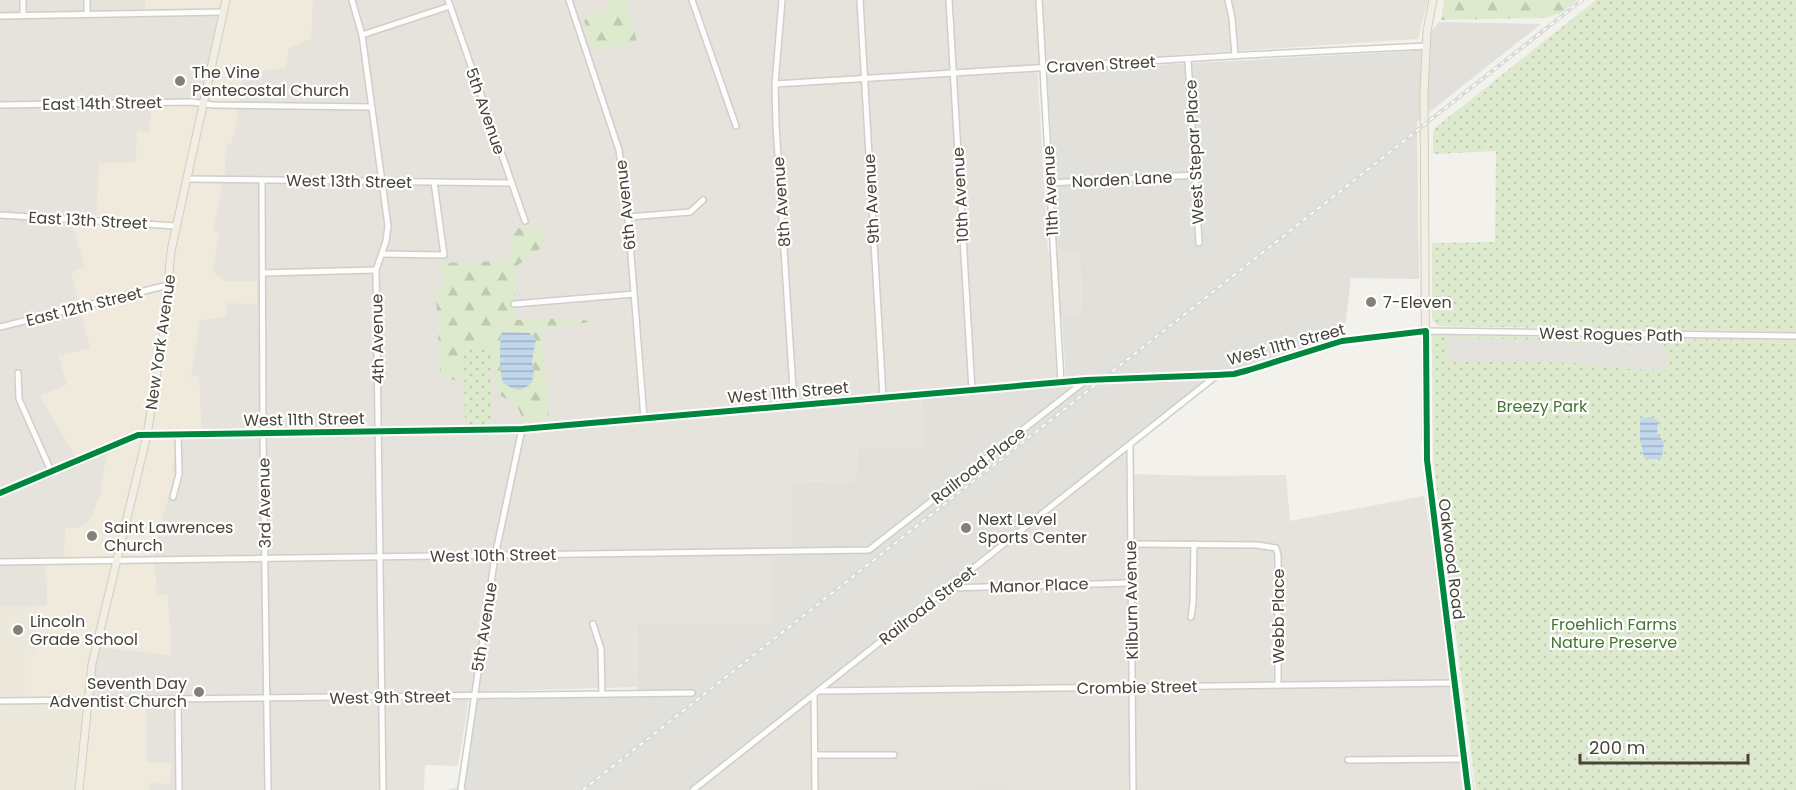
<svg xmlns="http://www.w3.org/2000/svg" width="1796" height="790" font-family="Poppins,sans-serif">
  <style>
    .residential { fill: #e5e3db }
    .commercial { fill: #f0eadd }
    .industrial { fill: #e2e0db }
    .education { fill: #ece9dc }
    .forest { fill: url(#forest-firs); fill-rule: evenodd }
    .park { fill: url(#park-dots) }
    .parking { fill: #e4e2dd }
    .water { fill: url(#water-rules) }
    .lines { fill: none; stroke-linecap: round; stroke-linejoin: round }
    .minor-casing { stroke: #d0ceca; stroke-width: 8 }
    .major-casing { stroke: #d3cebb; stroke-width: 9 }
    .minor { stroke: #fdfdfc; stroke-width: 5 }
    .major { stroke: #f1eee5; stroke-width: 7 }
    .rail-casing { stroke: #dadad9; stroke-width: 4 }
    .rail { stroke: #fff; stroke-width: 1.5; stroke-dasharray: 4.5; stroke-linecap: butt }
    .cycleway-casing { stroke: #fff; stroke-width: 10 }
    .cycleway { stroke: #00873e; stroke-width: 6 }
    .poi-dot { fill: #848078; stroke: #fff; stroke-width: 2 }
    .labels { text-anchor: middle; stroke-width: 4.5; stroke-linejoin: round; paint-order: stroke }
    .street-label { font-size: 16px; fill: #484339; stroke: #fff }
    .poi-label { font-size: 16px; fill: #484339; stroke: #fff; text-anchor: start }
    .park-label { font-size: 16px; fill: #44762f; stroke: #fff }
  </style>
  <defs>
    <pattern id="forest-firs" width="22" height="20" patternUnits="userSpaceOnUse" patternTransform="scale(1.5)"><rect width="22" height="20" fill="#ddeace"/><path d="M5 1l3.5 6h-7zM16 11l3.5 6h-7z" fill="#bfcab2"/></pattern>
    <pattern id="park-dots" width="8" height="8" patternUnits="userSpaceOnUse" patternTransform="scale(1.5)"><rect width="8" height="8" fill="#ddeace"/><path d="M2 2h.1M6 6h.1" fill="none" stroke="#bfcab2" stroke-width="1.8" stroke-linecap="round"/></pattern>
    <pattern id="water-rules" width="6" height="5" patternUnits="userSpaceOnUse" patternTransform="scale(1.5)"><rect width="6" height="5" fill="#c1d7ec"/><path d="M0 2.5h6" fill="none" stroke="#9fb0c0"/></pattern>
  </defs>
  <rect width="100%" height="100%" fill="#f2f1ec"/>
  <g class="residential">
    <path d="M 0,0 L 1428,0 L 1418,39 L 1037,64 L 1048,252 L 1080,251 L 1081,316 L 1053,317 L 1057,379 L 922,391 L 923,447 L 858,448 L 858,481 L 791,482 L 792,548 L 771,548 L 772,623 L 638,624 L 637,687 L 470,692 L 458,766 L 425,765 L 424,790 L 0,790 Z"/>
    <path d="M 1126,452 L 1127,474 L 1208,476 L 1286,475 L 1290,521 L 1424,496 L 1475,790 L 698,790 Z"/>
  </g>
  <path class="commercial" d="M 145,0 L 313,0 L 311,39 L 289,48 L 286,68 L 244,73 L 237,119 L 231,144 L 226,145 L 225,171 L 213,231 L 219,232 L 213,272 L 225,281 L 257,281 L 257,304 L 226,303 L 226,317 L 200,320 L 191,377 L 199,376 L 202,436 L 177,437 L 176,452 L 172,470 L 175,472 L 154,552 L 157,595 L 168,595 L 171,655 L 97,647 L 89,701 L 146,702 L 146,762 L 171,763 L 170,784 L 150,783 L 149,790 L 78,790 L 25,702 L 24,655 L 36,654 L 37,606 L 47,605 L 46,563 L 64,563 L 65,528 L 77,528 L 89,522 L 100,495 L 108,446 L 77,459 L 40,396 L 67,384 L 58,356 L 90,348 L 71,272 L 85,267 L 71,221 L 96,222 L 99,163 L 136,162 L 137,131 L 150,132 L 151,104 L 192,103 L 204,106 L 225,13 L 145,15 Z"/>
  <path class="industrial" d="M 1439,22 L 1541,24 L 1417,122 L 1419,279 L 1351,278 L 1344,336 L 1237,370 L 1218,372 L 687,790 L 447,790 L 463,786 L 477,699 L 637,696 L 638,624 L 772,623 L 771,556 L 792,555 L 791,482 L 857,481 L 858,448 L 923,447 L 922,399 L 1066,386 L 1062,316 L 1081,315 L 1080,251 L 1058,252 L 1047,71 L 1414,51 Z"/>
  <path class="education" d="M 0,606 L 37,606 L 36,654 L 24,655 L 25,701 L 88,702 L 78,790 L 0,790 Z"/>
  <g class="forest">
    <path d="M 613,0 L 626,0 L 637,42 L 612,46 L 594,52 L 584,20 L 605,11 Z"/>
    <path d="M 1444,0 L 1577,0 L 1561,13 L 1545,18 L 1441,20 Z"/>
    <path d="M 535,226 L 545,235 L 541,248 L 514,268 L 516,320 L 580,318 L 589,322 L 542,329 L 549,420 L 524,421 L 516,404 L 499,395 L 488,350 L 466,354 L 460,382 L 440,376 L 436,291 L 443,290 L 441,263 L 509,261 L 514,229 ZM 513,332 L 529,333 L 536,339 L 532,361 L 534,374 L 528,386 C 516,390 518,388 506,385 C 503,372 495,344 503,333 Z"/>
  </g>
  <g class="park">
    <path d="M 1596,0 L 1796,0 L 1796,332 L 1439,326 L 1434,322 L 1432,318 L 1432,243 L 1495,242 L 1496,151 L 1433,154 L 1433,132 L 1435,128 Z"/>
    <path d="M 1432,335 L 1796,340 L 1796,790 L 1476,790 L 1433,460 Z"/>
    <path d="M 492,347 L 492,425 L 465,426 L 464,348 Z"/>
  </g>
  <g class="parking">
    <path d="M 1448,338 L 1571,340 L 1574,345 L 1586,342 L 1589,345 L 1588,340 L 1614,340 L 1617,345 L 1621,342 L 1627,343 L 1631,346 L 1630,340 L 1662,341 L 1664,346 L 1666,346 L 1668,370 L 1627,369 L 1623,364 L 1617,367 L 1592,366 L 1584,363 L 1448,361 Z"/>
    <rect x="976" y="782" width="31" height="8"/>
  </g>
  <g class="water">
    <path d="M 503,332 L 529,333 L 536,339 L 532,361 L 534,373 L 532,382 L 528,386 L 520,390 L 514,389 L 503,383 C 500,372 498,341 503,332 Z"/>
    <path d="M 1649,417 L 1658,420 L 1657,434 L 1664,442 L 1662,457 L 1659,459 L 1647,459 L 1644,458 L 1640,439 L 1640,421 L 1643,418 Z"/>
  </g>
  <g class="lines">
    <defs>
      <g id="minor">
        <path d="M 23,0 L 23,15"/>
        <path d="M 87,0 L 87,14"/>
        <path d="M 352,0 L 362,35 L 388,226 L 386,241 L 376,270 L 383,790"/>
        <path d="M 448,0 L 525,221"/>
        <path d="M 569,0 L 619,150 L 628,217 L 644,418"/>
        <path d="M 692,0 L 736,126"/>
        <path d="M 782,0 L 775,84 L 776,125 L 794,405"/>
        <path d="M 860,0 L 883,397"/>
        <path d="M 949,0 L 972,390"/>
        <path d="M 1039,0 L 1061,382"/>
        <path d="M 1228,0 L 1232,18 L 1235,56"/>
        <path d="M 0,16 L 223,12"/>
        <path d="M 362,35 L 450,6"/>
        <path d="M 1188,60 L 1199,243"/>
        <path d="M 775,84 L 1245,55 L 1426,46"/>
        <path d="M 0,105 L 192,102 L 213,105 L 372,107"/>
        <path d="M 187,179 L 511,183"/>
        <path d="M 262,180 L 263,434 L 268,790"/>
        <path d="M 1049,183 L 1195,175"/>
        <path d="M 0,215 L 177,226"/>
        <path d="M 628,217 L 690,212 L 703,200"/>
        <path d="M 382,254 L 444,255 L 434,182"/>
        <path d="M 262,273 L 376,270"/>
        <path d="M 514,304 L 634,294"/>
        <path d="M 0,327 L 168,285"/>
        <path d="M 18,373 L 19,399 L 51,471"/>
        <path d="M 1130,445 L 1133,790"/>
        <path d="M 0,493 L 138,435 L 522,429 L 1086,380 L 1217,375 L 1234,374 L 1249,370 L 1342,341 L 1426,331 L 1796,336"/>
        <path d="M 173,497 L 179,474 L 178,435"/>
        <path d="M 1130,544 L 1257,545 L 1276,548 L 1278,555 L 1278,685"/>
        <path d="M 0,562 L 869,550 L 1085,381"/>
        <path d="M 950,588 L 1130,583"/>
        <path d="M 1191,617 L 1193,603 L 1194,544"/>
        <path d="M 593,624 L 601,649 L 602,694"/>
        <path d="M 819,691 L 1454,683"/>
        <path d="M 814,695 L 815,790"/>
        <path d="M 178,700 L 179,790"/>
        <path d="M 0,701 L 692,693"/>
        <path d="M 815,755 L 894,755"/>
        <path d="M 1348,760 L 1464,759"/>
        <path d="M 462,790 L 461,789 L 495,556 L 522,429"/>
        <path d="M 693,790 L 1216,376"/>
      </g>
      <g id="major">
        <path d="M 1433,0 L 1427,31 L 1424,93 L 1426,438 L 1430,491 L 1468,790"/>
        <path d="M 79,790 L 92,664 L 147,435 L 164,329 L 171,251 L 226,0"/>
      </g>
    </defs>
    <use href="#minor" class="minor-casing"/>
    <use href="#major" class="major-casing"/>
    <use href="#minor" class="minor"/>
    <use href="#major" class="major"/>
    <defs>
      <path id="rail" d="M 583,790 L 1582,0"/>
    </defs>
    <use href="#rail" class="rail-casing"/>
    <use href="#rail" class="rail"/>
    <defs>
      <path id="cycleway" d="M 0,493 L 138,435 L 522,429 L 1086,380 L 1217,375 L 1234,374 L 1249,370 L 1342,341 L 1426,331 L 1427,460 L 1468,790"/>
    </defs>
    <use href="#cycleway" class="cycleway-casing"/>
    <use href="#cycleway" class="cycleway"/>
  </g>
  <g class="poi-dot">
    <circle cx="180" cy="81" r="6"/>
    <circle cx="1371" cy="302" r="6"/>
    <circle cx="966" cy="528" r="6"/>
    <circle cx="92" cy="536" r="6"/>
    <circle cx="18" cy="630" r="6"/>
    <circle cx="199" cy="692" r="6"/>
  </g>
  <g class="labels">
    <g class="street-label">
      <text transform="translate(1101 64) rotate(-3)" y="6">Craven Street</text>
      <text transform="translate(102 103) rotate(-1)" y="6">East 14th Street</text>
      <text transform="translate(486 111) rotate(71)" y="6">5th Avenue</text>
      <text transform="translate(1194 152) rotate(-93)" y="6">West Stepar Place</text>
      <text transform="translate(1122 179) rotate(-3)" y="6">Norden Lane</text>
      <text transform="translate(349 181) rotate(1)" y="6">West 13th Street</text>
      <text transform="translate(1050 191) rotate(-93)" y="6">11th Avenue</text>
      <text transform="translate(960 195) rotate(-93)" y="6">10th Avenue</text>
      <text transform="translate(871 199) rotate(-93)" y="6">9th Avenue</text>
      <text transform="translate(781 202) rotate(-94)" y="6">8th Avenue</text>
      <text transform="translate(625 205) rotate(-96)" y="6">6th Avenue</text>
      <text transform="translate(88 220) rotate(3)" y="6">East 13th Street</text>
      <text transform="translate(84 306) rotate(-14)" y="6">East 12th Street</text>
      <text transform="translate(1611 334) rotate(1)" y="6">West Rogues Path</text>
      <text transform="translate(377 339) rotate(-91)" y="6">4th Avenue</text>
      <text transform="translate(160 342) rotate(-82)" y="6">New York Avenue</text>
      <text transform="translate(1286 344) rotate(-15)" y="6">West 11th Street</text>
      <text transform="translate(788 392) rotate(-5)" y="6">West 11th Street</text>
      <text transform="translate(304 419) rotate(-1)" y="6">West 11th Street</text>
      <text transform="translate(978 465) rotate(-38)" y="6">Railroad Place</text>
      <text transform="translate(264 503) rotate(-91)" y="6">3rd Avenue</text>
      <text transform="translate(493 555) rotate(-1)" y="6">West 10th Street</text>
      <text transform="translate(1452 559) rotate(83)" y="6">Oakwood Road</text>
      <text transform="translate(1039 585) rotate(-2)" y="6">Manor Place</text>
      <text transform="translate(1131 600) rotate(-91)" y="6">Kilburn Avenue</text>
      <text transform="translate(927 605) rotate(-38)" y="6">Railroad Street</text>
      <text transform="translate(1278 616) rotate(-90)" y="6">Webb Place</text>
      <text transform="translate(484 627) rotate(-81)" y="6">5th Avenue</text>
      <text transform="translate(1137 687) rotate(-1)" y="6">Crombie Street</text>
      <text transform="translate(390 697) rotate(-1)" y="6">West 9th Street</text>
    </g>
    <g class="poi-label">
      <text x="192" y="78">The Vine<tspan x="192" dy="18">Pentecostal Church</tspan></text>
      <text x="1383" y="308">7-Eleven</text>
      <text x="978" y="525">Next Level<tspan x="978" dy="18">Sports Center</tspan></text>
      <text x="104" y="533">Saint Lawrences<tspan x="104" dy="18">Church</tspan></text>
      <text x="30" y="627">Lincoln<tspan x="30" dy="18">Grade School</tspan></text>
      <text x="187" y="689" text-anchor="end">Seventh Day<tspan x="187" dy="18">Adventist Church</tspan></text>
    </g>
    <g class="park-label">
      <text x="1542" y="412">Breezy Park</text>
      <text x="1614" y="630">Froehlich Farms<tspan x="1614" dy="18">Nature Preserve</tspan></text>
    </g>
  </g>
  <path d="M1580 754v9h168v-9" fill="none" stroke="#484339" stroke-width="3"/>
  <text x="1589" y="754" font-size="18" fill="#484339" stroke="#ffffff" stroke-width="4.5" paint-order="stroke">200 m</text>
</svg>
